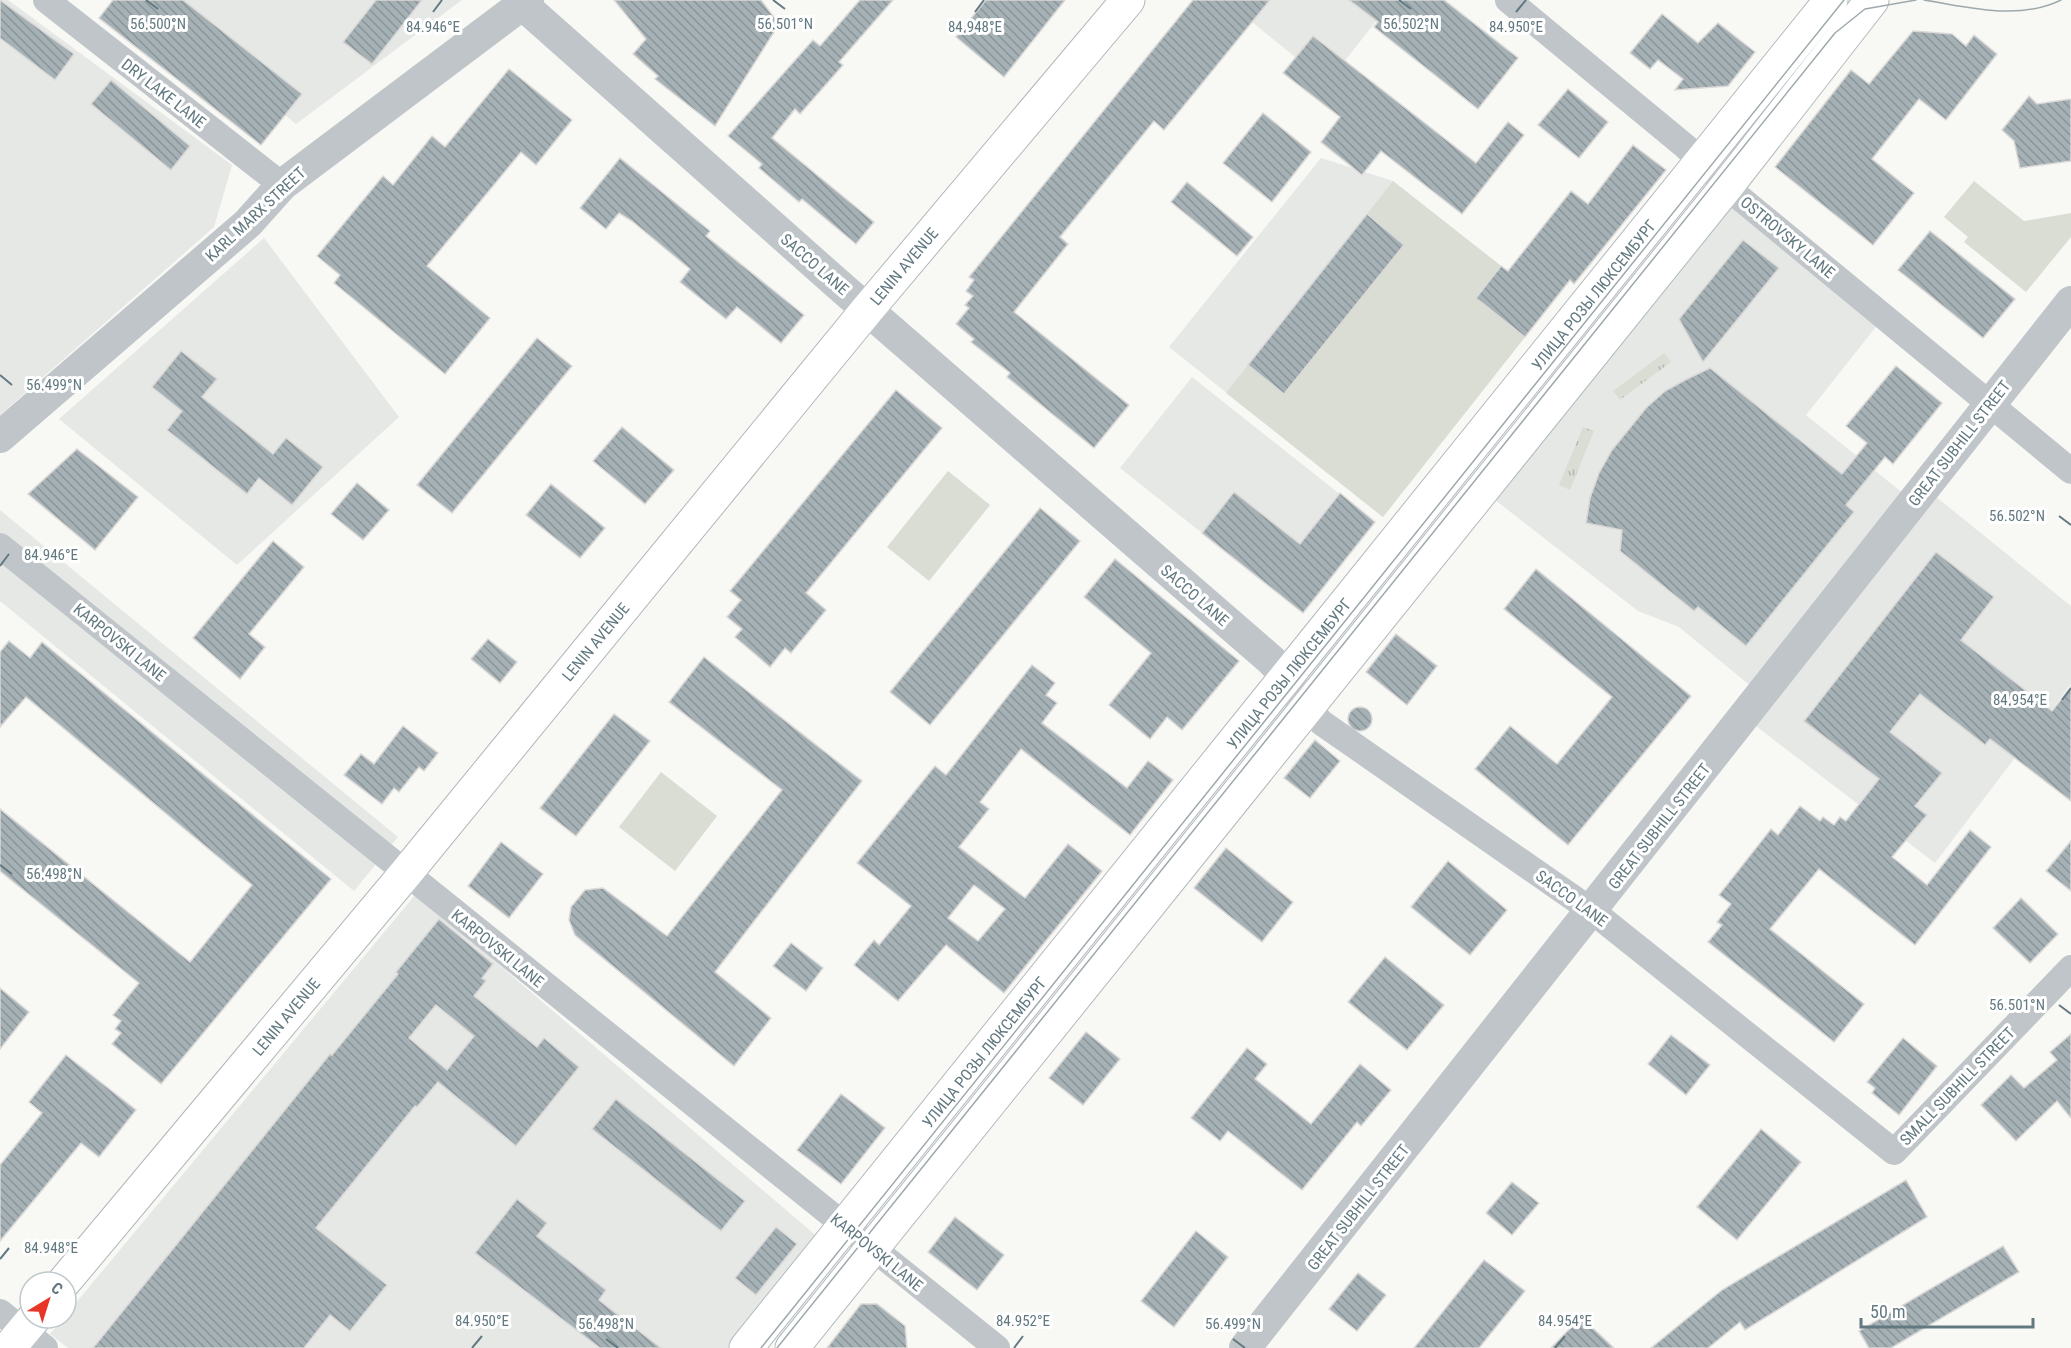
<svg xmlns="http://www.w3.org/2000/svg" width="2071" height="1348" font-family="'Roboto Condensed',sans-serif">
  <style>
    .built { fill: #e6e8e6 }
    .grass { fill: url(#grass-tufts) }
    .park { fill: #d9ddd4 }
    .building { fill: url(#building-back-hatch); stroke: #dad9d8; stroke-width: 1.5; fill-rule: evenodd }
    .lines { fill: none; stroke-linecap: round; stroke-linejoin: round }
    .secondary-casing { stroke: #b1babd; stroke-width: 35 }
    .primary-casing { stroke: #b0b8bb; stroke-width: 35 }
    .minor { stroke: #bfc5c8; stroke-width: 26 }
    .tertiary { stroke: #bfc5c8; stroke-width: 32 }
    .secondary { stroke: #fff; stroke-width: 33 }
    .primary { stroke: #fff; stroke-width: 33 }
    .tram { stroke: #9ea9ad; stroke-width: 1.5 }
    .ticks { fill: none; stroke: #627981; stroke-width: 2 }
    .labels { text-anchor: middle; stroke-width: 6; stroke-linejoin: round; paint-order: stroke }
    .street-label { font-size: 16px; fill: #627981; stroke: #fff }
    .ticks-label { font-size: 15px; text-anchor: middle; fill: #627981; stroke: #fff; stroke-width: 6; stroke-linejoin: round; paint-order: stroke }
  </style>
  <defs>
    <pattern id="grass-tufts" width="24" height="20" patternUnits="userSpaceOnUse" patternTransform="scale(1.5)"><rect width="24" height="20" fill="#d9ddd4"/><path d="M3 7l-1-3M5 7V3M7 7l1-3M15 17l-1-3M17 17v-4M19 17l1-3" fill="none" stroke="#b3b8b1"/></pattern>
    <pattern id="building-back-hatch" width="6" height="6" patternUnits="userSpaceOnUse" patternTransform="scale(1.5)"><rect width="6" height="6" fill="#a5b1b5"/><path d="M-1 5l2 2M0 0l6 6M5-1l2 2" fill="none" stroke="#8a9599"/></pattern>
  </defs>
  <rect width="100%" height="100%" fill="#f8f8f5"/>
  <g class="built">
    <path d="M 0,0 L 8,0 L 232,165 L 214,227 L 0,415 Z"/>
    <path d="M 144,0 L 462,0 L 296,124 Z"/>
    <path d="M 1225,0 L 1393,0 L 1327,83 Z"/>
    <path d="M 1321,158 L 1393,181 L 1501,266 L 1476,298 L 1525,337 L 1383,517 L 1169,347 Z"/>
    <path d="M 1725,198 L 1879,323 L 1806,415 L 1904,494 L 1752,687 L 1679,627 L 1638,611 L 1490,496 Z"/>
    <path d="M 264,238 L 399,417 L 237,565 L 59,419 Z"/>
    <path d="M 1192,377 L 1375,522 L 1303,613 L 1120,468 Z"/>
    <path d="M 1935,496 L 2071,606 L 2071,684 L 1935,863 L 1752,723 Z"/>
    <path d="M 0,510 L 398,837 L 354,891 L 0,601 Z"/>
    <path d="M 416,894 L 820,1239 L 732,1348 L 68,1348 L 50,1334 Z"/>
  </g>
  <g class="grass">
    <path d="M 1664,353 L 1671,362 L 1620,400 L 1613,391 Z"/>
    <path d="M 1583,427 L 1594,431 L 1570,490 L 1559,485 Z"/>
  </g>
  <g class="park">
    <path d="M 1393,181 L 1501,266 L 1476,298 L 1525,337 L 1383,517 L 1226,393 Z"/>
    <path d="M 1974,181 L 2024,221 L 2071,213 L 2071,237 L 2026,292 L 1964,242 L 1968,237 L 1944,217 Z"/>
    <path d="M 948,471 L 990,505 L 929,581 L 887,547 Z"/>
    <path d="M 661,772 L 717,816 L 675,871 L 619,827 Z"/>
  </g>
  <g class="building">
    <path d="M 0,0 L 74,54 L 55,80 L 0,38 Z"/>
    <path d="M 113,0 L 183,0 L 302,94 L 261,145 L 99,18 Z"/>
    <path d="M 376,0 L 422,0 L 372,64 L 343,42 Z"/>
    <path d="M 614,0 L 761,0 L 779,24 L 715,126 L 655,79 L 658,76 L 633,54 L 646,39 Z"/>
    <path d="M 860,0 L 893,0 L 839,62 L 843,65 L 800,114 L 795,109 L 772,138 L 874,222 L 856,244 L 802,199 L 799,202 L 759,168 L 762,164 L 728,136 L 813,40 L 820,46 Z"/>
    <path d="M 986,0 L 1065,0 L 1004,77 L 956,37 Z"/>
    <path d="M 1193,0 L 1270,0 L 1164,130 L 1154,121 L 1060,237 L 1068,244 L 1014,312 L 1129,405 L 1094,448 L 1007,377 L 1010,373 L 971,342 L 974,339 L 956,324 L 969,308 L 965,305 L 973,296 L 966,291 L 974,280 L 969,277 Z"/>
    <path d="M 1349,0 L 1444,0 L 1518,58 L 1478,109 L 1374,27 L 1378,22 Z"/>
    <path d="M 1662,14 L 1698,43 L 1718,23 L 1755,52 L 1728,86 L 1675,90 L 1683,79 L 1658,60 L 1650,69 L 1630,53 Z"/>
    <path d="M 1913,31 L 1952,34 L 1966,46 L 1974,35 L 1997,54 L 1946,120 L 1919,99 L 1872,159 L 1914,193 L 1873,245 L 1775,167 L 1851,70 L 1869,84 Z"/>
    <path d="M 1313,36 L 1476,163 L 1508,122 L 1524,135 L 1462,214 L 1381,151 L 1362,175 L 1321,142 L 1340,117 L 1283,73 Z"/>
    <path d="M 509,69 L 572,120 L 536,165 L 521,152 L 427,266 L 490,318 L 445,374 L 334,283 L 340,275 L 317,256 L 383,176 L 393,185 L 432,136 L 445,147 Z"/>
    <path d="M 111,80 L 190,146 L 171,170 L 91,104 Z"/>
    <path d="M 1568,89 L 1608,122 L 1579,158 L 1538,125 Z"/>
    <path d="M 2029,96 L 2037,104 L 2071,99 L 2071,161 L 2020,168 L 2014,141 L 2002,130 Z"/>
    <path d="M 1263,113 L 1311,152 L 1272,202 L 1223,163 Z"/>
    <path d="M 1633,145 L 1666,170 L 1574,284 L 1570,280 L 1525,337 L 1476,298 L 1501,266 L 1508,271 L 1571,191 L 1588,204 Z"/>
    <path d="M 620,158 L 710,231 L 706,236 L 804,315 L 781,343 L 737,307 L 726,319 L 680,282 L 690,269 L 632,221 L 619,213 L 606,229 L 580,208 Z"/>
    <path d="M 1187,182 L 1253,237 L 1237,256 L 1171,202 Z"/>
    <path d="M 1367,214 L 1404,245 L 1284,394 L 1248,365 Z"/>
    <path d="M 1930,231 L 2015,299 L 1983,338 L 1898,270 Z"/>
    <path d="M 1743,240 L 1779,268 L 1703,362 L 1679,319 Z"/>
    <path d="M 537,338 L 572,366 L 452,513 L 417,485 Z"/>
    <path d="M 181,351 L 217,379 L 202,397 L 273,454 L 286,438 L 323,467 L 292,505 L 259,478 L 247,494 L 167,430 L 182,411 L 152,387 Z"/>
    <path d="M 1896,366 L 1942,403 L 1893,464 L 1885,457 L 1846,505 L 1854,512 L 1746,646 L 1698,607 L 1694,611 L 1620,551 L 1622,530 L 1586,523 L 1590,498 L 1599,473 L 1612,450 L 1646,408 L 1665,391 L 1687,379 L 1710,368 L 1842,474 L 1867,443 L 1846,426 Z"/>
    <path d="M 896,390 L 942,428 L 806,593 L 826,610 L 791,653 L 785,648 L 770,667 L 735,637 L 742,629 L 727,617 L 741,600 L 730,591 Z"/>
    <path d="M 622,427 L 674,470 L 645,504 L 593,461 Z"/>
    <path d="M 77,449 L 138,497 L 95,550 L 28,494 Z"/>
    <path d="M 357,483 L 389,510 L 363,540 L 331,514 Z"/>
    <path d="M 551,484 L 605,528 L 580,558 L 526,515 Z"/>
    <path d="M 1234,492 L 1300,544 L 1340,493 L 1375,522 L 1303,613 L 1202,533 Z"/>
    <path d="M 1040,508 L 1080,541 L 930,725 L 890,692 Z"/>
    <path d="M 273,541 L 304,567 L 249,634 L 265,647 L 240,679 L 193,638 Z"/>
    <path d="M 1936,552 L 1994,597 L 1961,640 L 2052,711 L 2071,687 L 2071,801 L 1990,739 L 1985,745 L 1920,694 L 1890,732 L 1942,773 L 1915,806 L 1927,815 L 1892,857 L 1927,885 L 1970,830 L 1991,847 L 1915,945 L 1819,869 L 1770,929 L 1864,1004 L 1834,1042 L 1708,942 L 1722,925 L 1717,922 L 1731,904 L 1719,895 L 1771,829 L 1778,835 L 1800,806 L 1820,821 L 1823,817 L 1834,825 L 1840,817 L 1846,821 L 1879,779 L 1804,721 Z"/>
    <path d="M 1115,559 L 1239,661 L 1182,730 L 1167,717 L 1150,739 L 1109,705 L 1151,653 L 1084,597 Z"/>
    <path d="M 1536,569 L 1691,696 L 1568,845 L 1475,769 L 1510,726 L 1557,764 L 1612,697 L 1504,609 Z"/>
    <path d="M 1396,634 L 1437,666 L 1407,705 L 1366,672 Z"/>
    <path d="M 488,639 L 517,662 L 500,683 L 471,659 Z"/>
    <path d="M 9,641 L 30,658 L 42,642 L 331,879 L 161,1084 L 112,1044 L 121,1033 L 115,1029 L 121,1021 L 113,1015 L 139,983 L 0,871 L 0,809 L 190,962 L 252,885 L 26,697 L 0,727 L 0,652 Z"/>
    <path d="M 704,657 L 862,781 L 715,972 L 771,1018 L 734,1066 L 575,935 L 569,920 L 571,907 L 585,890 L 603,888 L 667,936 L 782,790 L 669,702 Z"/>
    <path d="M 1032,665 L 1055,683 L 1046,695 L 1057,703 L 1042,723 L 1127,788 L 1148,761 L 1173,780 L 1130,835 L 1021,749 L 980,802 L 989,809 L 959,847 L 1025,898 L 1068,844 L 1102,871 L 1004,993 L 946,945 L 898,1001 L 854,965 L 874,940 L 879,945 L 911,906 L 857,863 L 935,766 L 946,775 ZM 974,885 L 1005,909 L 978,941 L 948,918 Z"/>
    <circle cx="1360" cy="719" r="12"/>
    <path d="M 614,714 L 650,741 L 576,836 L 540,808 Z"/>
    <path d="M 403,726 L 438,753 L 424,771 L 419,767 L 399,792 L 394,788 L 382,804 L 344,775 L 361,754 L 374,764 Z"/>
    <path d="M 1315,740 L 1340,761 L 1310,798 L 1284,778 Z"/>
    <path d="M 2071,841 L 2071,891 L 2046,871 Z"/>
    <path d="M 501,842 L 543,874 L 509,918 L 468,886 Z"/>
    <path d="M 1226,848 L 1293,902 L 1262,942 L 1194,888 Z"/>
    <path d="M 1448,861 L 1507,910 L 1470,955 L 1411,907 Z"/>
    <path d="M 2021,898 L 2058,934 L 2030,963 L 1993,928 Z"/>
    <path d="M 439,919 L 493,964 L 482,978 L 486,981 L 474,996 L 537,1047 L 544,1038 L 579,1067 L 516,1146 L 438,1082 L 417,1107 L 415,1106 L 316,1228 L 387,1285 L 350,1331 L 330,1315 L 304,1348 L 93,1348 L 330,1054 L 332,1055 L 398,974 L 396,972 ZM 436,1005 L 474,1036 L 447,1070 L 409,1038 Z"/>
    <path d="M 791,943 L 823,968 L 806,991 L 773,966 Z"/>
    <path d="M 1385,957 L 1444,1005 L 1407,1050 L 1348,1002 Z"/>
    <path d="M 0,988 L 29,1012 L 0,1049 Z"/>
    <path d="M 1086,1032 L 1120,1059 L 1083,1105 L 1049,1078 Z"/>
    <path d="M 2071,1034 L 2071,1118 L 2057,1101 L 2016,1141 L 1981,1105 L 2011,1075 L 2024,1088 L 2057,1060 L 2050,1052 Z"/>
    <path d="M 1671,1035 L 1710,1065 L 1686,1095 L 1648,1064 Z"/>
    <path d="M 1903,1038 L 1937,1066 L 1899,1115 L 1872,1093 L 1875,1088 L 1867,1082 Z"/>
    <path d="M 1247,1048 L 1267,1064 L 1255,1079 L 1311,1124 L 1360,1064 L 1391,1090 L 1361,1126 L 1357,1122 L 1302,1190 L 1228,1131 L 1220,1141 L 1191,1118 Z"/>
    <path d="M 66,1055 L 136,1110 L 99,1157 L 81,1143 L 0,1241 L 0,1165 L 42,1113 L 29,1102 Z"/>
    <path d="M 841,1094 L 885,1128 L 841,1184 L 797,1150 Z"/>
    <path d="M 616,1099 L 745,1201 L 721,1231 L 592,1129 Z"/>
    <path d="M 1761,1129 L 1801,1162 L 1737,1240 L 1697,1207 Z"/>
    <path d="M 1906,1180 L 1927,1217 L 1745,1330 L 1740,1322 L 1708,1348 L 1651,1348 L 1722,1290 Z"/>
    <path d="M 1512,1182 L 1539,1203 L 1512,1235 L 1486,1213 Z"/>
    <path d="M 517,1199 L 547,1223 L 537,1236 L 606,1290 L 599,1300 L 661,1348 L 600,1348 L 475,1253 Z"/>
    <path d="M 955,1217 L 1004,1255 L 977,1290 L 928,1252 Z"/>
    <path d="M 776,1227 L 797,1244 L 756,1295 L 735,1278 Z"/>
    <path d="M 1196,1231 L 1228,1257 L 1174,1327 L 1141,1301 Z"/>
    <path d="M 2003,1246 L 2019,1272 L 1891,1348 L 1869,1348 L 1859,1331 Z"/>
    <path d="M 1484,1260 L 1525,1291 L 1479,1348 L 1414,1348 Z"/>
    <path d="M 1358,1273 L 1386,1295 L 1357,1331 L 1329,1309 Z"/>
    <path d="M 861,1304 L 877,1304 L 905,1326 L 907,1348 L 827,1348 Z"/>
    <path d="M 1581,1317 L 1614,1348 L 1551,1348 Z"/>
  </g>
  <g class="lines">
    <defs>
      <g id="secondary">
        <path id="s1" d="M 746,1348 L 1831,0"/>
        <path d="M 792,1348 L 1727,186 L 1872,0"/>
      </g>
      <g id="primary">
        <path id="s2" d="M 64,1282 L 406,873 L 867,310 L 1128,0"/>
        <path d="M 9,1348 L 34,1318"/>
      </g>
    </defs>
    <use href="#secondary" class="secondary-casing"/>
    <use href="#primary" class="primary-casing"/>
    <g class="minor">
      <path d="M 46,0 L 282,185"/>
      <path d="M 1508,0 L 1686,147 L 1740,198 L 2071,471"/>
      <path d="M 0,546 L 997,1348"/>
      <path d="M 1307,708 L 1322,723 L 1592,911 L 1894,1152 L 2071,968"/>
      <path d="M 0,1312 L 45,1348"/>
    </g>
    <g class="tertiary">
      <path d="M 522,4 L 841,287 L 1272,661 L 1286,676 L 1307,708"/>
      <path d="M 0,437 L 248,223 L 282,185 L 528,0"/>
      <path d="M 1245,1348 L 2071,302"/>
    </g>
    <use href="#secondary" class="secondary"/>
    <use href="#primary" class="primary"/>
    <g class="tram">
      <path d="M 1924,0 C 1969,7 2018,21 2061,0"/>
      <path d="M 761,1348 L 1844,0"/>
      <path d="M 777,1348 L 1835,33 L 1865,9 L 1916,0"/>
    </g>
  </g>
  <path class="ticks" d="M 146,0 L 158,9M 773,0 L 785,9M 1399,0 L 1411,9M 433,12 L 442,0M 975,12 L 984,0M 1516,12 L 1526,0M 0,375 L 12,385M 2059,516 L 2071,525M 0,566 L 9,554M 2062,700 L 2071,688M 0,865 L 12,874M 2059,1005 L 2071,1014M 0,1259 L 9,1248M 606,1339 L 618,1348M 1233,1339 L 1245,1348M 472,1348 L 482,1336M 1014,1348 L 1023,1336M 1555,1348 L 1565,1336"/>
  <g class="labels">
    <g class="street-label">
      <text transform="translate(164 93) rotate(38)" y="6">DRY LAKE LANE</text>
      <text transform="translate(255 214) rotate(-43)" y="6">KARL MARX STREET</text>
      <text transform="translate(1788 237) rotate(40)" y="6">OSTROVSKY LANE</text>
      <text transform="translate(815 264) rotate(41)" y="6">SACCO LANE</text>
      <text dy="6" stroke="none"><textPath href="#s2" startOffset="1318">LENIN AVENUE</textPath></text>
      <text dy="6" stroke="none"><textPath href="#s1" startOffset="1352">УЛИЦА РОЗЫ ЛЮКСЕМБУРГ</textPath></text>
      <text transform="translate(1959 443) rotate(-52)" y="6">GREAT SUBHILL STREET</text>
      <text transform="translate(1195 595) rotate(41)" y="6">SACCO LANE</text>
      <text dy="6" stroke="none"><textPath href="#s2" startOffset="832">LENIN AVENUE</textPath></text>
      <text transform="translate(120 642) rotate(39)" y="6">KARPOVSKI LANE</text>
      <text dy="6" stroke="none"><textPath href="#s1" startOffset="866">УЛИЦА РОЗЫ ЛЮКСЕМБУРГ</textPath></text>
      <text transform="translate(1659 826) rotate(-52)" y="6">GREAT SUBHILL STREET</text>
      <text transform="translate(1572 898) rotate(36)" y="6">SACCO LANE</text>
      <text transform="translate(498 948) rotate(39)" y="6">KARPOVSKI LANE</text>
      <text dy="6" stroke="none"><textPath href="#s2" startOffset="346">LENIN AVENUE</textPath></text>
      <text dy="6" stroke="none"><textPath href="#s1" startOffset="380">УЛИЦА РОЗЫ ЛЮКСЕМБУРГ</textPath></text>
      <text transform="translate(1957 1086) rotate(-46)" y="6">SMALL SUBHILL STREET</text>
      <text transform="translate(1358 1207) rotate(-52)" y="6">GREAT SUBHILL STREET</text>
      <text transform="translate(877 1252) rotate(39)" y="6">KARPOVSKI LANE</text>
    </g>
  </g>
  <g class="ticks-label">
    <text x="158" y="29">56.500°N</text>
    <text x="785" y="29">56.501°N</text>
    <text x="1411" y="29">56.502°N</text>
    <text x="433" y="32">84.946°E</text>
    <text x="1516" y="32">84.950°E</text>
    <text x="975" y="32">84.948°E</text>
    <text x="54" y="390">56.499°N</text>
    <text x="2017" y="521">56.502°N</text>
    <text x="51" y="560">84.946°E</text>
    <text x="2020" y="705">84.954°E</text>
    <text x="54" y="879">56.498°N</text>
    <text x="2017" y="1010">56.501°N</text>
    <text x="51" y="1253">84.948°E</text>
    <text x="482" y="1326">84.950°E</text>
    <text x="1023" y="1326">84.952°E</text>
    <text x="1565" y="1326">84.954°E</text>
    <text x="606" y="1329">56.498°N</text>
    <text x="1233" y="1329">56.499°N</text>
  </g>
  <g transform="translate(48 1300) rotate(38)"><circle r="28" fill="#ffffff" stroke="#c0c9cd" stroke-width="1.5"/>
  <path d="M0-4.5L10 22L0 15L-10 22Z" fill="#e83526"/>
  <text y="-9" font-size="16" font-weight="bold" text-anchor="middle" fill="#627981">С</text>
  </g>
  <path d="M1861 1318v9h172v-9" fill="none" stroke="#627981" stroke-width="3"/>
  <text x="1870" y="1318" font-size="18" fill="#627981" stroke="#ffffff" stroke-width="4.5" paint-order="stroke">50 m</text>
</svg>
